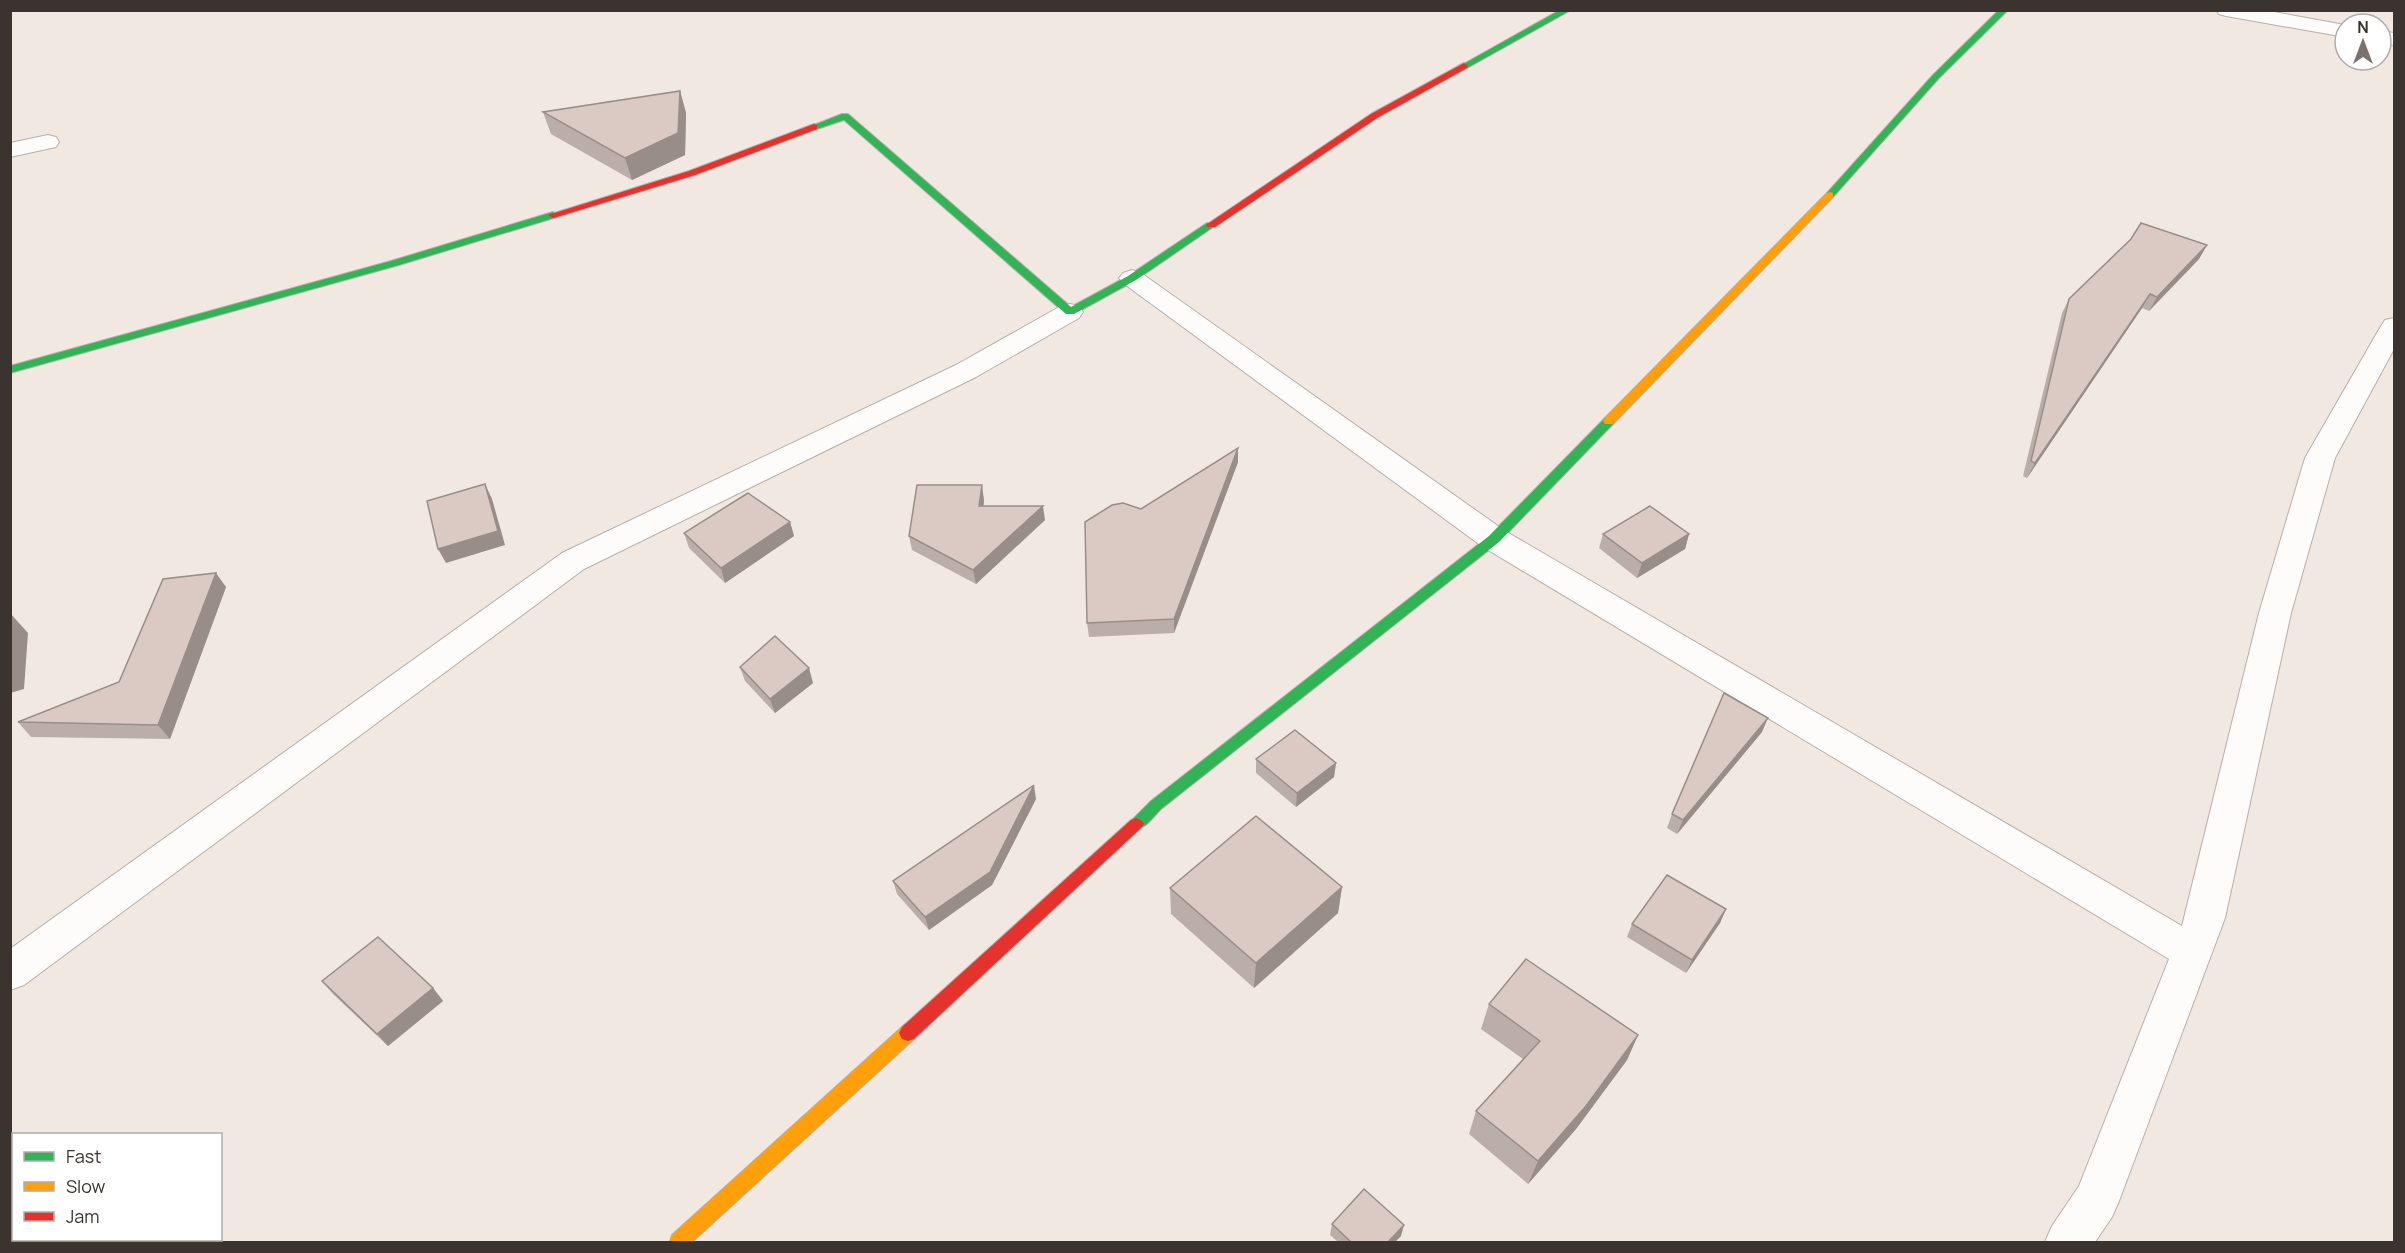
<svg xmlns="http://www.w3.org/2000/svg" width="2405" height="1253" font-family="Manrope,sans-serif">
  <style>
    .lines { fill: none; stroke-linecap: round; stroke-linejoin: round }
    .street-casing { stroke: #b7afaa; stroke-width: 2 }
    .fast-casing { stroke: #b7afaa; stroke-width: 2 }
    .slow-casing { stroke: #b7afaa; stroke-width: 2 }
    .jam-casing { stroke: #b7afaa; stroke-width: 2 }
    .street { fill: #fdfcfb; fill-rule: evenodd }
    .fast { fill: #30b455; fill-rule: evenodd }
    .slow { fill: #ff9f0a; fill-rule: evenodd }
    .jam { fill: #e5322d; fill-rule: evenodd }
    .wall { fill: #bbaea8 }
    .shaded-wall { fill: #998d88 }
    .building { fill: #dacac3; stroke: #998d88; stroke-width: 1.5 }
  </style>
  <rect width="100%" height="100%" fill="#f2e8e2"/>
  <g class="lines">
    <defs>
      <g id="street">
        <path d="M 2216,10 L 2263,10 L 2345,25 L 2345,37 L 2226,16 L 2219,14 Z"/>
        <path d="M 2381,31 L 2394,33 L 2394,45 L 2381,43 Z"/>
        <path d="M 48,135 L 56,137 L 59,142 L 56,147 L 10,157 L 10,143 Z"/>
        <path d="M 1132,270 L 1141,273 L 1505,531 L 2182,926 L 2259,613 L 2305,458 L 2381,326 L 2385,320 L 2394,318 L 2394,349 L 2335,458 L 2291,613 L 2225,918 L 2119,1201 L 2112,1217 L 2095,1242 L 2045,1242 L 2052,1226 L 2079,1186 L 2169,959 L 1483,547 L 1123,283 L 1119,278 L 1123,273 Z"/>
        <path d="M 1070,304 L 1079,306 L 1083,312 L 1079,318 L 976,377 L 584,569 L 24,985 L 10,990 L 10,949 L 562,553 L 956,365 L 1061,306 Z"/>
      </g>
      <g id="fast">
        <path d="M 1560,10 L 1571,10 L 1467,68 L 1460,66 Z"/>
        <path d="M 1999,10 L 2008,10 L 1939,78 L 1833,197 L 1827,197 L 1827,193 L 1933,75 Z"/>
        <path d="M 842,114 L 848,114 L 1071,307 L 1128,276 L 1207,223 L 1215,223 L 1216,225 L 1136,280 L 1074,314 L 1066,314 L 844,120 L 814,130 L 809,127 Z"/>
        <path d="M 553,212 L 558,215 L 557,217 L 399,265 L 10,373 L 10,366 L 391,261 Z"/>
        <path d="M 1609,417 L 1615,421 L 1613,424 L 1499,542 L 1161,809 C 1153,817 1143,833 1131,828 L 1128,824 L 1151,801 L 1489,536 L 1605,418 Z"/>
      </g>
      <g id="slow">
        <path d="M 1830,192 L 1833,193 L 1833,197 L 1613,424 L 1605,424 L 1603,421 L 1605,418 L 1827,193 Z"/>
        <path d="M 908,1025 L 914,1027 L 917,1033 L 914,1039 L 692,1242 L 670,1242 L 672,1235 L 902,1027 Z"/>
      </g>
      <g id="jam">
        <path d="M 1464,63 L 1468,66 L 1467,68 L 1377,118 L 1215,227 L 1207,227 L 1206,225 L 1371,114 Z"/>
        <path d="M 814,124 L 817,125 L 817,129 L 695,175 L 557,217 L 553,218 L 548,215 L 689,171 Z"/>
        <path d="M 1136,818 L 1141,820 L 1144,824 L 1141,828 L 914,1039 L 908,1041 L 902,1039 L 899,1033 L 902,1027 L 1131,820 Z"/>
      </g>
    </defs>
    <use href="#street" class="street-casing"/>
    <use href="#fast" class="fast-casing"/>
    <use href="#slow" class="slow-casing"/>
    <use href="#jam" class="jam-casing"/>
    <use href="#street" class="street"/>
    <use href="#fast" class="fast"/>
    <use href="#slow" class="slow"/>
    <use href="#jam" class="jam"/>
  </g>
  <g class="wall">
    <path d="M 680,91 L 686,113 L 685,155 L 632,180 L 551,134 L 543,112 Z"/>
    <path d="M 2207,245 L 2199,259 L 2149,311 L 2142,308 L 2027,478 L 2023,476 L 2062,313 L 2069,299 Z"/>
    <path d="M 1238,448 L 1238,462 L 1174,633 L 1089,637 L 1087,623 L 1141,509 Z"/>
    <path d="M 984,500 L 983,506 L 1045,520 L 976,584 L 912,550 L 909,536 Z"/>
    <path d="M 790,522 L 794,536 L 725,583 L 689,548 L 684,533 Z"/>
    <path d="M 1603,534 L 1689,534 L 1685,549 L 1637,578 L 1599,548 Z"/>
    <path d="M 226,587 L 170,739 L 31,737 L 18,722 L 119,682 Z"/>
    <path d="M 740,667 L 813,683 L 775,713 L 745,681 Z"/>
    <path d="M 1762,732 L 1677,834 L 1667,828 L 1672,814 Z"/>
    <path d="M 1256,759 L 1336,763 L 1334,777 L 1296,807 L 1256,773 Z"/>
    <path d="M 1036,799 L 992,885 L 929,930 L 897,894 L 893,881 Z"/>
    <path d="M 1342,887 L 1338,913 L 1254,988 L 1171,914 L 1170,888 Z"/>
    <path d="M 1726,909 L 1720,923 L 1686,973 L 1627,937 L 1632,924 Z"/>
    <path d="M 322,981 L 433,988 L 443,1001 L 388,1046 L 333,994 Z"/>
    <path d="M 1489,1004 L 1638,1035 L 1627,1060 L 1576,1129 L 1528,1184 L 1469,1134 L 1476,1111 L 1523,1059 L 1481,1029 Z"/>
    <path d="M 1332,1224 L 1401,1236 L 1395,1242 L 1338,1242 L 1330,1235 Z"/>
  </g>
  <g class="shaded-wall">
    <path d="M 680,91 L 686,113 L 685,155 L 632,180 L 625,158 Z"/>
    <path d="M 2207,245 L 2199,259 L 2149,311 L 2157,297 Z"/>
    <path d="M 2150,294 L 2142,308 L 2027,478 L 2035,463 Z"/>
    <path d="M 1238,448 L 1238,462 L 1174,633 L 1174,619 Z"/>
    <path d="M 485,484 L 492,499 L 505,545 L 446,563 L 438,549 Z"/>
    <path d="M 982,485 L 984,500 L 982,520 L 979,506 Z"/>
    <path d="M 1043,506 L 1045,520 L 976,584 L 973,570 Z"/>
    <path d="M 790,522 L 794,536 L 725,583 L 721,568 Z"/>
    <path d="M 1689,534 L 1685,549 L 1637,578 L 1642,563 Z"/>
    <path d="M 216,573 L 226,587 L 170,739 L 158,725 Z"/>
    <path d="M 10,613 L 28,633 L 24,689 L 10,693 Z"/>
    <path d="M 809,668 L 813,683 L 775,713 L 770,699 Z"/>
    <path d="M 1768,718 L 1762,732 L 1677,834 L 1683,820 Z"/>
    <path d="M 1336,763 L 1334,777 L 1296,807 L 1297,793 Z"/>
    <path d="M 1034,785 L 1036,799 L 992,885 L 929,930 L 925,917 Z"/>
    <path d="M 1342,887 L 1338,913 L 1254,988 L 1256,963 Z"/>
    <path d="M 1726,909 L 1720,923 L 1686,973 L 1692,960 Z"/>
    <path d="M 433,988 L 443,1001 L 388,1046 L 377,1034 Z"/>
    <path d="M 1638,1035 L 1627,1060 L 1576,1129 L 1528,1184 L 1538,1161 Z"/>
    <path d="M 1404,1225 L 1401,1236 L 1395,1242 L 1388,1242 Z"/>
  </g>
  <g class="building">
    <path d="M 680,91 L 678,133 L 625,158 L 543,112 Z"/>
    <path d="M 2141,223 L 2207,245 L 2157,297 L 2150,294 L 2035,463 L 2031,461 L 2069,299 L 2131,239 Z"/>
    <path d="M 1238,448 L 1174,619 L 1087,623 L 1085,522 L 1112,505 L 1123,503 L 1141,509 Z"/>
    <path d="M 485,484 L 498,531 L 438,549 L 427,501 Z"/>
    <path d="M 917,485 L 982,485 L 979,506 L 1043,506 L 973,570 L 909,536 Z"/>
    <path d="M 748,493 L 790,522 L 721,568 L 684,533 Z"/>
    <path d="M 1650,506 L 1689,534 L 1642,563 L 1603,534 Z"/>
    <path d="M 216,573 L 158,725 L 18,722 L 119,682 L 163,579 Z"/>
    <path d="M 775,636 L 809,668 L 770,699 L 740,667 Z"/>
    <path d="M 1724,693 L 1768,718 L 1683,820 L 1672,814 Z"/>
    <path d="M 1295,730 L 1336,763 L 1297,793 L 1256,759 Z"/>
    <path d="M 1034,785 L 990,872 L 925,917 L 893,881 Z"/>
    <path d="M 1256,816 L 1342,887 L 1256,963 L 1170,888 Z"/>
    <path d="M 1667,875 L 1726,909 L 1692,960 L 1632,924 Z"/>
    <path d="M 378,937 L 433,988 L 377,1034 L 322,981 Z"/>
    <path d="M 1526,959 L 1638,1035 L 1586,1106 L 1538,1161 L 1476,1111 L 1540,1041 L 1489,1004 Z"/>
    <path d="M 1364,1189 L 1404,1225 L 1388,1242 L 1351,1242 L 1332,1224 Z"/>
  </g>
  <rect width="2405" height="1253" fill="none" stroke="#3a332f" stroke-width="24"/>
  <rect x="12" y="1133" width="210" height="108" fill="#ffffff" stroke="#b0adac" stroke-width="1.5"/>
  <rect x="24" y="1152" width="30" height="9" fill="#30b455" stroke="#b0adac" stroke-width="1.5"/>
  <text x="66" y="1163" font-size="18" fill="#3a332f">Fast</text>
  <rect x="24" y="1182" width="30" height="9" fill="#ff9f0a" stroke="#b0adac" stroke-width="1.5"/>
  <text x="66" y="1193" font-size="18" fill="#3a332f">Slow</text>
  <rect x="24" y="1212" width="30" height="9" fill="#e5322d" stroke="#b0adac" stroke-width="1.5"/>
  <text x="66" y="1223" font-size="18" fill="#3a332f">Jam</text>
  <g transform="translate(2363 42)"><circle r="28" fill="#ffffff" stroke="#b0adac" stroke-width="1.5"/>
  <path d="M0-4.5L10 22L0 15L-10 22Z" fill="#7a726e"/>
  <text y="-9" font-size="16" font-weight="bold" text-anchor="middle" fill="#3a332f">N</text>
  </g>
</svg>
